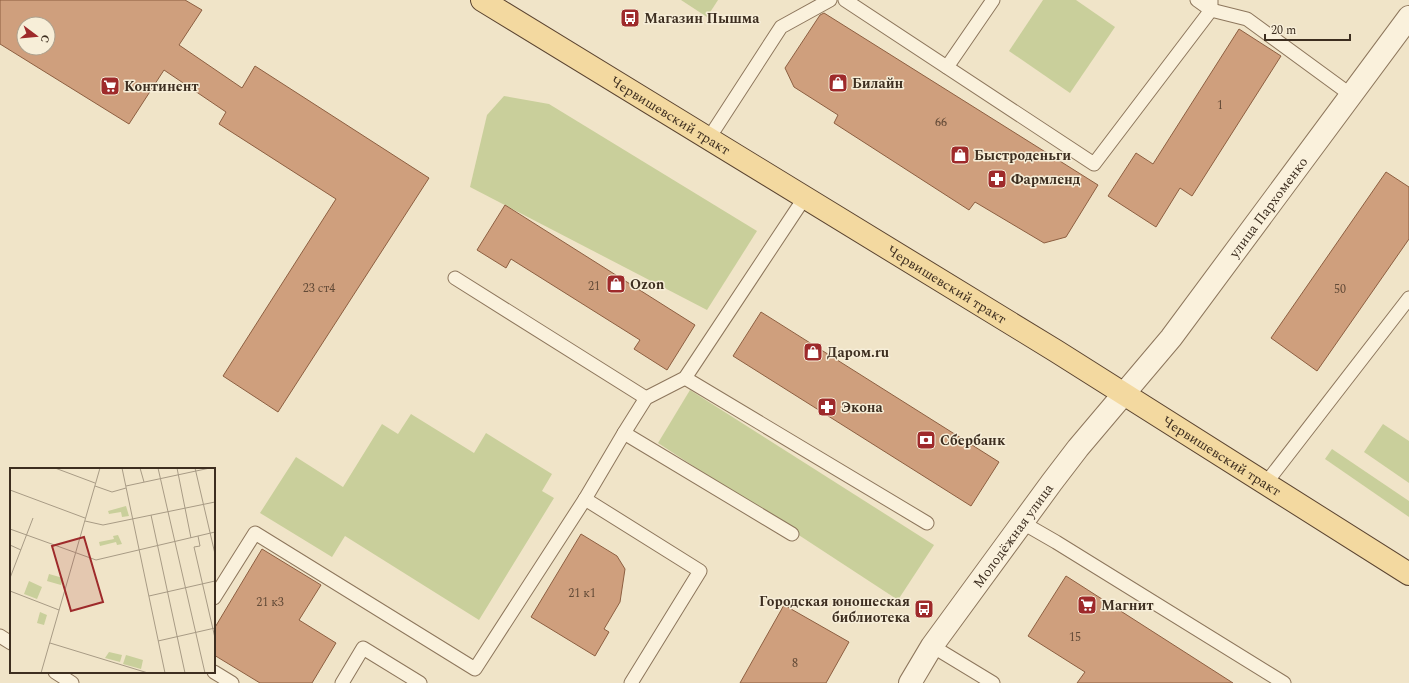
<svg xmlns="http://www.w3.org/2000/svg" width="1409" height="683" font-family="Spectral,serif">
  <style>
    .green { fill: #c9cf9b }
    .building { fill: #cf9f7d; stroke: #8d5f41; fill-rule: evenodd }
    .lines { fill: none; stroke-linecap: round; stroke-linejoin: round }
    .service-casing { stroke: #8d765c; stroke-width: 15 }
    .tertiary-casing { stroke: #8d765c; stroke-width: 24 }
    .primary-casing { stroke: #5b4430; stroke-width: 24 }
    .service { stroke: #faf1dc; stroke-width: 13 }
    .tertiary { stroke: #faf1dc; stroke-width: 22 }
    .primary { stroke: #f3d9a0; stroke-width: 22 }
    .labels { text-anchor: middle; stroke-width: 3; stroke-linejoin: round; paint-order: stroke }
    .number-label { font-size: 12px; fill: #624a37 }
    .poi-label { font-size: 14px; font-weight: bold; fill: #3d2e20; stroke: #f7eed8; text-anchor: start }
    .street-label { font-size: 14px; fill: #3d2e20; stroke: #f7eed8 }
    .inset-road { fill: none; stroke: #a89b85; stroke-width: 1 }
    .view { fill: #9e2a2b; fill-opacity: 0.15; stroke: #9e2a2b; stroke-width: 2 }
    .inset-edge { fill: none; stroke: #3d2e20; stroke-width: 2 }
  </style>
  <rect width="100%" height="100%" fill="#f0e4c8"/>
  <g class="green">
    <path d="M 681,0 L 718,0 L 707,17 Z"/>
    <path d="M 1043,0 L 1076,0 L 1115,27 L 1070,93 L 1009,51 Z"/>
    <path d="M 504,96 L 549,104 L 757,231 L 707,310 L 470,187 L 487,115 Z"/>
    <path d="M 690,390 L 934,545 L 898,600 L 658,443 Z"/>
    <path d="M 411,414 L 474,453 L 486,433 L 552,474 L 542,491 L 554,498 L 479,620 L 345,536 L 332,557 L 260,513 L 296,457 L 343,487 L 382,424 L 398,434 Z"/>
    <path d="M 1383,424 L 1409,441 L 1409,483 L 1364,452 Z"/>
    <path d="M 1332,449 L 1409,501 L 1409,517 L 1325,459 Z"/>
  </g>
  <g class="building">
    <path d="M 0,0 L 185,0 L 202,10 L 179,45 L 242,88 L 255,66 L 429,178 L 278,412 L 223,376 L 336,199 L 219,124 L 226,112 L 164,70 L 129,124 L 0,44 ZM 24,24 L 48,24 L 48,48 L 24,48 Z"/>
    <path d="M 824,13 L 1098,185 L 1066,237 L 1044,243 L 975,202 L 969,210 L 834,123 L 838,115 L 794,87 L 785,68 L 820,15 Z"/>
    <path d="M 1239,29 L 1281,56 L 1192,196 L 1180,188 L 1156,227 L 1108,196 L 1136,153 L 1153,164 Z"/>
    <path d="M 1386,172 L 1409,187 L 1409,239 L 1317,371 L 1271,338 Z"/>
    <path d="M 505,205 L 695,325 L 667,370 L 634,349 L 640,340 L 511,259 L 506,268 L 477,250 Z"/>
    <path d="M 761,312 L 999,462 L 971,506 L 733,356 Z"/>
    <path d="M 581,534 L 617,556 L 625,569 L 620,602 L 604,629 L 609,632 L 595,656 L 531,617 Z"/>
    <path d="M 262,549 L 321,585 L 299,620 L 336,643 L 312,683 L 260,683 L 214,655 L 214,629 Z"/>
    <path d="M 1066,576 L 1233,683 L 1077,683 L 1085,672 L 1028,636 Z"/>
    <path d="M 784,605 L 849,642 L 826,683 L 740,683 Z"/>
  </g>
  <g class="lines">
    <defs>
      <g id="service">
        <path d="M 845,0 L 1094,164 L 1211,10 L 1211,0"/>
        <path d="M 1197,0 L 1211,10 L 1247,19 L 1351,95"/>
        <path d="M 947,67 L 993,0"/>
        <path d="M 709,138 L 781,27 L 830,0"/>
        <path d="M 455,278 L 646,398"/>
        <path d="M 685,378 L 927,523"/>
        <path d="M 1266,483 L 1409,298"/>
        <path d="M 585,499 L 700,571 L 631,683"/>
        <path d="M 1023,523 L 1056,542 L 1284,683"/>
        <path d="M 792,534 L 624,433 L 646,398 L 685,378 L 805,197"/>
        <path d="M 214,598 L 255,533 L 475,669 L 585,499 L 624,433"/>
        <path d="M 0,636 L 11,643"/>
        <path d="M 932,646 L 993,683"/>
        <path d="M 55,672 L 72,683"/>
        <path d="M 214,672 L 232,683"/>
        <path d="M 342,683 L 363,648 L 420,683"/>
      </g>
      <g id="tertiary">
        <path id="s1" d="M 910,683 L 932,646 L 1052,482 L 1078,448 L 1171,338 L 1409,17"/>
      </g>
      <g id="primary">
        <path id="s2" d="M 482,0 L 1056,351 L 1409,574"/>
      </g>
    </defs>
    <use href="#service" class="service-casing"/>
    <use href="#tertiary" class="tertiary-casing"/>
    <use href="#primary" class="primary-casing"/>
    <use href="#service" class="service"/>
    <use href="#tertiary" class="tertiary"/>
    <use href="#primary" class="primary"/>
  </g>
  <defs>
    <symbol id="bus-square" viewBox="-11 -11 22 22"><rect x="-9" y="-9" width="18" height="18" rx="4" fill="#9e2a2b" stroke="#f7eed8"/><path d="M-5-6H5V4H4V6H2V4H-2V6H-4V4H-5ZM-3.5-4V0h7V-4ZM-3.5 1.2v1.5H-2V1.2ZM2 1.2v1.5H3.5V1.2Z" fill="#fff"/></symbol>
    <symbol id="shop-square" viewBox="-11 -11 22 22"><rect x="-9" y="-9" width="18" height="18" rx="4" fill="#9e2a2b" stroke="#f7eed8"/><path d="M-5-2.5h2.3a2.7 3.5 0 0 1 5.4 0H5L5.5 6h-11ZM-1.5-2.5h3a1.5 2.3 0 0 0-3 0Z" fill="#fff"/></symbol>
    <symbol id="supermarket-square" viewBox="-11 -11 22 22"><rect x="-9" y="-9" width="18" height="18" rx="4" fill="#9e2a2b" stroke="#f7eed8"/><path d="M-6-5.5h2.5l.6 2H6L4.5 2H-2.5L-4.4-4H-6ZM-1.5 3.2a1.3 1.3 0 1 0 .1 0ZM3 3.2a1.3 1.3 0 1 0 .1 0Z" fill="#fff"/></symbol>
    <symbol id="pharmacy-square" viewBox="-11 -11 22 22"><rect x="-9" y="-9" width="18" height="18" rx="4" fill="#9e2a2b" stroke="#f7eed8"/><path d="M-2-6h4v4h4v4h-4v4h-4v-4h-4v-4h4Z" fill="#fff"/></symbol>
    <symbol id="bank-square" viewBox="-11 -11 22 22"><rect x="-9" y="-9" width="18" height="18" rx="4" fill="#9e2a2b" stroke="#f7eed8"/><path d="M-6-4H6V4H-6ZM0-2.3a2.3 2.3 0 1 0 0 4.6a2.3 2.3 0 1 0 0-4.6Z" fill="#fff"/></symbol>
  </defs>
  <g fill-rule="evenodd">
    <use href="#bus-square" x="619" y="7" width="22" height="22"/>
    <use href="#shop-square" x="827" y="72" width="22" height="22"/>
    <use href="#supermarket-square" x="99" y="75" width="22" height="22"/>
    <use href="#shop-square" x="949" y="144" width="22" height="22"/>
    <use href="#pharmacy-square" x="986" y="168" width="22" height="22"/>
    <use href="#shop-square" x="605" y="273" width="22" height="22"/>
    <use href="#shop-square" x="802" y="341" width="22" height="22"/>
    <use href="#pharmacy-square" x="816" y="396" width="22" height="22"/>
    <use href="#bank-square" x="915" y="429" width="22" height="22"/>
    <use href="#supermarket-square" x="1076" y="594" width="22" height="22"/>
    <use href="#bus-square" x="913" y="598" width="22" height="22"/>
  </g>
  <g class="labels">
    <g class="number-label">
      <text x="1220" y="109">1</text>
      <text x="941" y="126">66</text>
      <text x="594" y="290">21</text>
      <text x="319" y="292">23 ст4</text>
      <text x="1340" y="293">50</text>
      <text x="582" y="597">21 к1</text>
      <text x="270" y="606">21 к3</text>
      <text x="1075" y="641">15</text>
      <text x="795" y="667">8</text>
    </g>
    <g class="poi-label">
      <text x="644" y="23">Магазин Пышма</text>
      <text x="852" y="88">Билайн</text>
      <text x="124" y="91">Континент</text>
      <text x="974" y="160">Быстроденьги</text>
      <text x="1011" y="184">Фармленд</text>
      <text x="630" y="289">Ozon</text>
      <text x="827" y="357">Даром.ru</text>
      <text x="841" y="412">Экона</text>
      <text x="940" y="445">Сбербанк</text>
      <text x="910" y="606" text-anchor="end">Городская юношеская<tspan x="910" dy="16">библиотека</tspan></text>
      <text x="1101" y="610">Магнит</text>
    </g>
    <g class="street-label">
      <text dy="5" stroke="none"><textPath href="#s2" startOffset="221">Червишевский тракт</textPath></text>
      <text dy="5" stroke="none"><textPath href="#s1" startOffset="596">улица Пархоменко</textPath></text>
      <text dy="5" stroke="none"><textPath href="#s2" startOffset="545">Червишевский тракт</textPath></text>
      <text dy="5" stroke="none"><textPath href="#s2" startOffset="869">Червишевский тракт</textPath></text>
      <text dy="5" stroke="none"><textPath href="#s1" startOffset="180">Молодёжная улица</textPath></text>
    </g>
  </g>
  <g transform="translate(10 468)">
    <rect width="205" height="205" fill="#f0e4c8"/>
    <path d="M 116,38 L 119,48 L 112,49 L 111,44 L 99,46 L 98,43 ZM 108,67 L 112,76 L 107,77 L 106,74 L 90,78 L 89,74 L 104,71 L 103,68 ZM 39,106 L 53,110 L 51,117 L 37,113 ZM 19,113 L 32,119 L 27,131 L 14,126 ZM 30,144 L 37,147 L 34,157 L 27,155 ZM 99,184 L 112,187 L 110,194 L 95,190 ZM 116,187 L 133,192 L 131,201 L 113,196 Z" fill="#c9cf9b"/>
    <path class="inset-road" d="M 45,0 L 85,15M 112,0 L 155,205M 130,0 L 134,14M 148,0 L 195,205M 167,0 L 181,70M 185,0 L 205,86M 85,18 L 102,24 L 116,20M 116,18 L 200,0M 0,22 L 75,50M 141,47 L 175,205M 75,53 L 93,57 L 205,34M 0,61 L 86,92 L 205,64M 188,68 L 190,78 L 184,79 L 205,170M 0,77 L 11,82M 0,110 L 23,50M 0,123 L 49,142M 139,128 L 205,113M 148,173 L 205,160M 40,175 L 138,205M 31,205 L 90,0"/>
    <path class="view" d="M 74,69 L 93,134 L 61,143 L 42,78 Z"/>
    <rect width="205" height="205" class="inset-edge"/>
  </g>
  <g transform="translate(36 36) rotate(106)"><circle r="19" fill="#f7eed8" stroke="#ada18e"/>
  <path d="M0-3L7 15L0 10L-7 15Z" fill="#9e2a2b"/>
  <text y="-6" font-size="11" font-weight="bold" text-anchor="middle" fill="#3d2e20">С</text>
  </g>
  <path d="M1265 34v6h85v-6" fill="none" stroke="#3d2e20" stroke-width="2"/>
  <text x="1271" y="34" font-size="12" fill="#3d2e20" stroke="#f7eed8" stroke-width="3" paint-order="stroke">20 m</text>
</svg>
